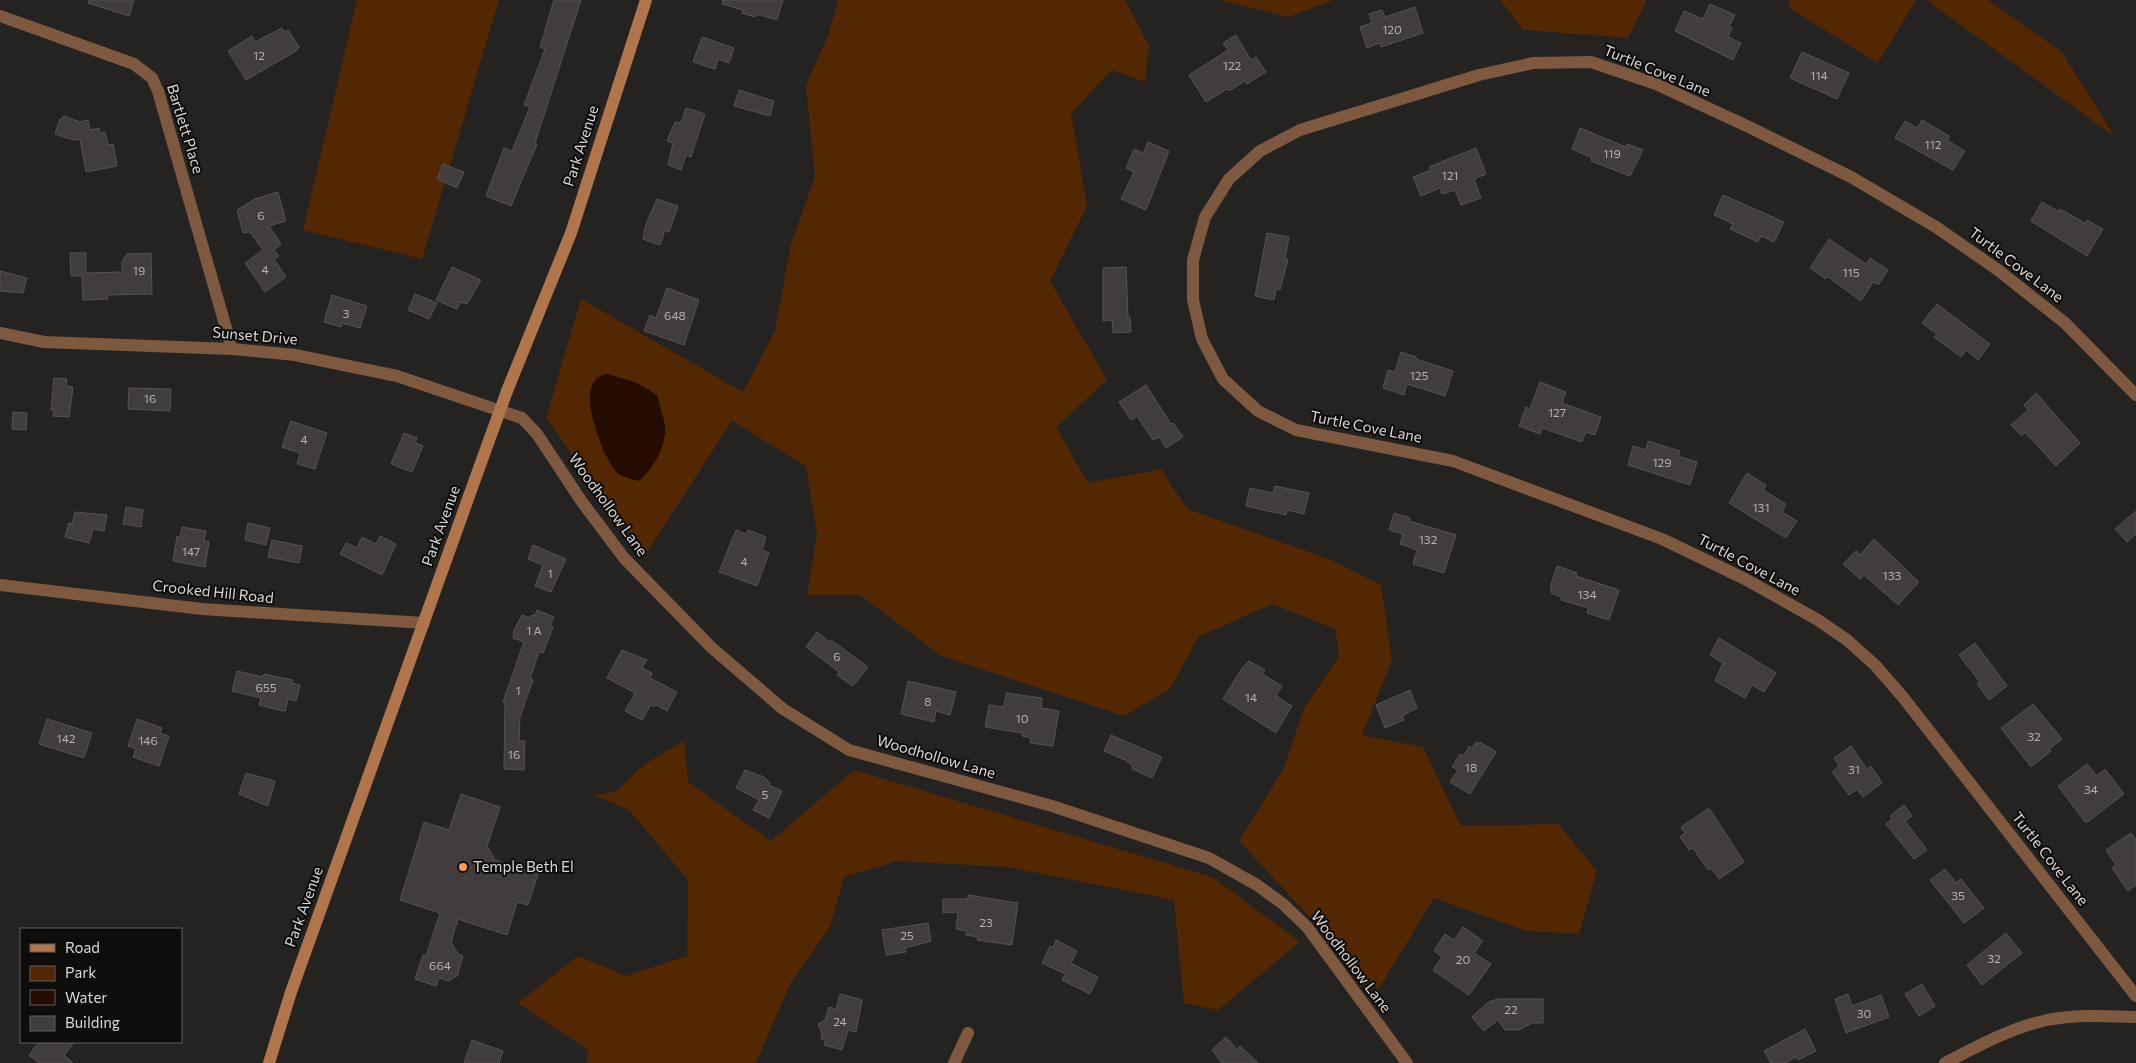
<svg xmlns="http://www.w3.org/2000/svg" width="2136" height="1063" font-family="Commissioner,sans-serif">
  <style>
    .green { fill: #522702; fill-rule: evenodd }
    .water { fill: #240d00 }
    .building { fill: #403d3c; stroke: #555251 }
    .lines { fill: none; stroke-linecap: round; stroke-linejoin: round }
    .street { stroke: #7e593f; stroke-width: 12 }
    .secondary { stroke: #b1754c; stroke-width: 12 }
    .poi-dot { fill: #fd9c56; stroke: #0e0d0c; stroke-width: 2 }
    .labels { text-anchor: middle; stroke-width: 4; stroke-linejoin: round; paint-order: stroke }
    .number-label { font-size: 12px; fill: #b4b2b1 }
    .street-label { font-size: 15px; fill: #dbd9d8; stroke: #0e0d0c }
    .poi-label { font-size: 15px; fill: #dbd9d8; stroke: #0e0d0c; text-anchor: start }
  </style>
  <rect width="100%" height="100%" fill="#252321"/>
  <g class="green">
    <path d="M 357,0 L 499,0 L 422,259 L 303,230 Z"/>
    <path d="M 838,0 L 1125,0 L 1149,46 L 1145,82 L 1112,70 L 1071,113 L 1087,206 L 1050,281 L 1107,380 L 1056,427 L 1088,483 L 1161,469 L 1187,509 L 1329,559 L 1381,585 L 1392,660 L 1362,735 L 1423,747 L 1461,826 L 1558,824 L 1597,871 L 1579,934 L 1527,931 L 1434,898 L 1378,990 L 1239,841 L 1283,770 L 1304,708 L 1339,657 L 1335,629 L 1272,604 L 1198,637 L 1170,689 L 1124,716 L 941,656 L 860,595 L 807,595 L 817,534 L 806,466 L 732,421 L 645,555 L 546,418 L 581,299 L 743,392 L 775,331 L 791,244 L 815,176 L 806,85 L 829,33 ZM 607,374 L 637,383 L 657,395 L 604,454 L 596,429 L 591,400 Z"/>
    <path d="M 1220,0 L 1333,0 L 1289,17 Z"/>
    <path d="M 1500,0 L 1647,0 L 1628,38 L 1523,30 Z"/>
    <path d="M 1789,0 L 1916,0 L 1878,63 L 1789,8 Z"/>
    <path d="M 1926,0 L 1988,0 L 2062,52 L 2115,137 Z"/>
    <path d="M 684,741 L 688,782 L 771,841 L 854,770 L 1212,877 L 1300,942 L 1218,1010 L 1184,1003 L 1174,900 L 1007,867 L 897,861 L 844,877 L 830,927 L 791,982 L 756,1063 L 587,1063 L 588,1050 L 518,1003 L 578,956 L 626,976 L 687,956 L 688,880 L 629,810 L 594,795 L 615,792 L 645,764 Z"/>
  </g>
  <path class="water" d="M 607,374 L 637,383 L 657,395 C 660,405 663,416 665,426 C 667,445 653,470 639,481 C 632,479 622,477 617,473 C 604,458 583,404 592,385 C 595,378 601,375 607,374 Z"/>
  <g class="building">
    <path d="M 89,0 L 134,0 L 129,16 L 88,3 Z"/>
    <path d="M 554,0 L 581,0 L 535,143 L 537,144 L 511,206 L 486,196 L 504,148 L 512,151 L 530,107 L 524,105 L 545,49 L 540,47 Z"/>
    <path d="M 723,0 L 783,0 L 777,20 L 756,14 L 755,17 L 742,13 L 743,10 L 722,4 Z"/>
    <path d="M 1710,4 L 1735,15 L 1729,27 L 1732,28 L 1728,37 L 1741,43 L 1733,60 L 1675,31 L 1684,11 L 1703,19 Z"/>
    <path d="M 1415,7 L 1423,33 L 1381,47 L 1380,43 L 1367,48 L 1360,27 L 1372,23 L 1369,14 L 1382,10 L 1385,17 Z"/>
    <path d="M 282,28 L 284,32 L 288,30 L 299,47 L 296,51 L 246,80 L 228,51 L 252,36 L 255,42 Z"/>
    <path d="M 1236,35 L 1251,60 L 1256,57 L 1266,72 L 1247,84 L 1245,81 L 1229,91 L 1227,89 L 1206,102 L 1189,75 L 1228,50 L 1223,43 Z"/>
    <path d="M 702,37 L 734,48 L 729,63 L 718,59 L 715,69 L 693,62 Z"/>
    <path d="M 1802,52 L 1849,73 L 1837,99 L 1790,78 Z"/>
    <path d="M 739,90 L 774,101 L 770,116 L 734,106 Z"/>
    <path d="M 686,108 L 705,114 L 691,157 L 686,155 L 681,170 L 668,165 L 673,143 L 667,141 L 675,122 L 681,123 Z"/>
    <path d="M 63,116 L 80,122 L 88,120 L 90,130 L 99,128 L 100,133 L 105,132 L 108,145 L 113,144 L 117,166 L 86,172 L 80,139 L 74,140 L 55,134 L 60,119 L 62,120 Z"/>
    <path d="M 1922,120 L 1949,136 L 1947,140 L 1965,151 L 1953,170 L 1895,138 L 1905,121 L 1917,128 Z"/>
    <path d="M 1580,128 L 1626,147 L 1627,144 L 1643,150 L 1630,176 L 1591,161 L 1592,158 L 1572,149 Z"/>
    <path d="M 1148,142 L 1169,151 L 1146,210 L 1121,199 L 1134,172 L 1126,168 L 1134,149 L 1143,153 Z"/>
    <path d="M 1476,148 L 1486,174 L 1474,179 L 1481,198 L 1461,205 L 1455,190 L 1442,194 L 1440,188 L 1421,196 L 1413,177 L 1431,170 L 1429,167 Z"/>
    <path d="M 443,164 L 464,172 L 457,188 L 437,179 Z"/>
    <path d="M 278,192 L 286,221 L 269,226 L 281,244 L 274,250 L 279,256 L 274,259 L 286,277 L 265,292 L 245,263 L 263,250 L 250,232 L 243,233 L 237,210 L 255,199 Z"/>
    <path d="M 1723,195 L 1784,222 L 1774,242 L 1761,236 L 1758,242 L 1730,229 L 1733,224 L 1714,215 Z"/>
    <path d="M 657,199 L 678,206 L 669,232 L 665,230 L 660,245 L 643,239 L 646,224 Z"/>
    <path d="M 2042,202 L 2059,212 L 2060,209 L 2085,223 L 2087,220 L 2103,229 L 2087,256 L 2031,221 Z"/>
    <path d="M 1267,233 L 1289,237 L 1285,259 L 1288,259 L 1280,290 L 1276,289 L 1274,300 L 1255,296 Z"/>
    <path d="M 1829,239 L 1866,264 L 1870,258 L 1888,270 L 1878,285 L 1873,282 L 1861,301 L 1827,276 L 1826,279 L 1810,268 Z"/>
    <path d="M 70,253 L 86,253 L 86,273 L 122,272 L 122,261 L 127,254 L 151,253 L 152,294 L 107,295 L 108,299 L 83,300 L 82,276 L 71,276 Z"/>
    <path d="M 452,267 L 481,280 L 467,304 L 460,302 L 457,309 L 436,300 Z"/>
    <path d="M 1126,267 L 1128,317 L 1130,317 L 1131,332 L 1113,333 L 1112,320 L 1103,321 L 1103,268 Z"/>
    <path d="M 0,271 L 27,278 L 23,293 L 0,291 Z"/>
    <path d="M 667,288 L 699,300 L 684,345 L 644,331 L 650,315 L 656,318 Z"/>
    <path d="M 415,294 L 437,303 L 429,319 L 408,310 Z"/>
    <path d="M 332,295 L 367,306 L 360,328 L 342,323 L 341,327 L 324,322 Z"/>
    <path d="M 1937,304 L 1990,344 L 1978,360 L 1966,350 L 1961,357 L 1934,337 L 1937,334 L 1922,323 Z"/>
    <path d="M 1401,352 L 1416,357 L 1416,359 L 1453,371 L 1445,396 L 1407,384 L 1404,395 L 1383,388 L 1388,370 L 1395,372 Z"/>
    <path d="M 54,378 L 67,379 L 66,386 L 73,387 L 69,417 L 53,416 L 54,410 L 51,410 Z"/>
    <path d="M 1540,382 L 1566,392 L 1562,403 L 1601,417 L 1595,435 L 1586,432 L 1582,442 L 1542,428 L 1540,434 L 1519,426 L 1526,407 L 1530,409 Z"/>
    <path d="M 1146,385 L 1171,424 L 1173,423 L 1183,437 L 1166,448 L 1159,437 L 1153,440 L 1137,416 L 1131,420 L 1119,402 Z"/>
    <path d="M 129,388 L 171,389 L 170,411 L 128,409 Z"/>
    <path d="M 2036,393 L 2080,443 L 2056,466 L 2025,432 L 2022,436 L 2011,425 L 2028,410 L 2024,405 Z"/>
    <path d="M 13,412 L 27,413 L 26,430 L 12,429 Z"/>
    <path d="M 291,421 L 327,433 L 315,469 L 297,464 L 300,453 L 282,447 Z"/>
    <path d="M 404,433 L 417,438 L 415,442 L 423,446 L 412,472 L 391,464 Z"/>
    <path d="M 1648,441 L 1680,451 L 1678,456 L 1697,462 L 1690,485 L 1628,465 L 1633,446 L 1646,450 Z"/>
    <path d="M 1747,473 L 1766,485 L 1763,490 L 1786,504 L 1782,512 L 1797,521 L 1786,538 L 1729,503 Z"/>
    <path d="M 1275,486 L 1309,493 L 1304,514 L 1287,510 L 1286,515 L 1246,506 L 1250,488 L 1273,493 Z"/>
    <path d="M 126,507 L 143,510 L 141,527 L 123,524 Z"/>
    <path d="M 2136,511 L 2136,534 L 2127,542 L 2115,529 Z"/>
    <path d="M 75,512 L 107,515 L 104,531 L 93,529 L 89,543 L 65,537 L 69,523 L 72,524 Z"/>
    <path d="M 1394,513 L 1410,518 L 1409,521 L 1456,535 L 1444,573 L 1413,564 L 1417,550 L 1400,544 L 1403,534 L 1389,530 Z"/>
    <path d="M 248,523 L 270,528 L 266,545 L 245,540 Z"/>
    <path d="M 182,527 L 206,531 L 204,541 L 209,542 L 205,567 L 173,561 L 177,536 L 180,537 Z"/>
    <path d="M 736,530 L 746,534 L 748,530 L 766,537 L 762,550 L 769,553 L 757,586 L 719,572 Z"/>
    <path d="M 380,536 L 396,544 L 382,575 L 340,554 L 346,543 L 357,548 L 362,537 L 376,544 Z"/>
    <path d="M 1874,539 L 1919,582 L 1898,605 L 1864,575 L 1860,579 L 1843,564 L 1856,551 L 1860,555 Z"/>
    <path d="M 272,540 L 302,546 L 299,563 L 268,557 Z"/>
    <path d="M 533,545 L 566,559 L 551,592 L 535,586 L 543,565 L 528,559 Z"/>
    <path d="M 1557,566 L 1577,573 L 1576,576 L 1619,590 L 1609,620 L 1587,613 L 1588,608 L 1561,600 L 1562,597 L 1551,593 L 1552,588 L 1550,588 Z"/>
    <path d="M 537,610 L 554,617 L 550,626 L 553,627 L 543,653 L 539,652 L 530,679 L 533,680 L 520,717 L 519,741 L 525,741 L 524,770 L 504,769 L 505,703 L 503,702 L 524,642 L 513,638 L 514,630 L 522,615 L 530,618 L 532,615 L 535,616 Z"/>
    <path d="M 817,632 L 830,642 L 831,640 L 868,667 L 853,686 L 837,675 L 839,672 L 806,647 Z"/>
    <path d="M 1719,638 L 1776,673 L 1764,692 L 1752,685 L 1745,698 L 1715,681 L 1723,663 L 1710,655 Z"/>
    <path d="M 1975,643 L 2007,686 L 1989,700 L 1977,684 L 1980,682 L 1959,655 Z"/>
    <path d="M 622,650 L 647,660 L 642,668 L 652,673 L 650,678 L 677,692 L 667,711 L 656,705 L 654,707 L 651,705 L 642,720 L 625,711 L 635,693 L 607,678 Z"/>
    <path d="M 1249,661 L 1265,670 L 1262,674 L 1282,686 L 1276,696 L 1292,706 L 1276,733 L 1223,699 L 1242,668 Z"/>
    <path d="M 237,671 L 263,677 L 264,674 L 293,680 L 292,683 L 300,685 L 296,701 L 288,699 L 285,711 L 283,711 L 259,705 L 261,698 L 232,691 Z"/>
    <path d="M 908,681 L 956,692 L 950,715 L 936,711 L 934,722 L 901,714 Z"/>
    <path d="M 1410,690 L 1417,708 L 1402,716 L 1404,720 L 1385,728 L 1376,705 Z"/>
    <path d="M 1006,693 L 1042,698 L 1041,708 L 1059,711 L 1053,746 L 1030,743 L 1031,738 L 1022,736 L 1022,733 L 985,727 L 989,705 L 1004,707 Z"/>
    <path d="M 2033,704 L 2062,739 L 2049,749 L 2051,751 L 2031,767 L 2001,728 Z"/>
    <path d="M 47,719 L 92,733 L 84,758 L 39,744 Z"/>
    <path d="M 137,719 L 162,728 L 160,733 L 169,736 L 159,766 L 133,757 L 136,749 L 128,746 Z"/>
    <path d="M 1111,735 L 1162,757 L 1152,778 L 1132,769 L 1133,766 L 1125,760 L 1104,751 Z"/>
    <path d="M 1476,742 L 1479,744 L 1480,742 L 1496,752 L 1470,794 L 1450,782 L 1458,770 L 1452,767 L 1460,754 L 1464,756 L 1469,746 L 1472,748 Z"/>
    <path d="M 1851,746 L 1867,769 L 1871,766 L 1882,783 L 1863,797 L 1857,789 L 1849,795 L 1832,772 L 1839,766 L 1834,758 Z"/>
    <path d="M 2087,764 L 2097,776 L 2105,769 L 2124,794 L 2086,823 L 2058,786 Z"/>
    <path d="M 745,770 L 764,777 L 770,783 L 769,785 L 782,791 L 769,818 L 753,810 L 759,800 L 736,788 Z"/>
    <path d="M 246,773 L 275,781 L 268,806 L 239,794 Z"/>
    <path d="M 461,794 L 500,807 L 487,846 L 495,860 L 538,874 L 528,905 L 517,902 L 507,935 L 458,919 L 451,942 L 458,954 L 463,956 L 457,976 L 448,981 L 439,978 L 436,986 L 415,979 L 423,955 L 426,956 L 440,913 L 400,900 L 424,822 L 449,830 Z"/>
    <path d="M 1904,805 L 1912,816 L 1905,821 L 1927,850 L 1914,859 L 1886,824 L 1892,819 L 1890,816 Z"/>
    <path d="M 1709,808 L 1744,862 L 1719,879 L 1711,868 L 1708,870 L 1693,848 L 1689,850 L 1680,837 L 1685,833 L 1681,827 Z"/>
    <path d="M 2131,833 L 2136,840 L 2136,885 L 2128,891 L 2112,868 L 2116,865 L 2106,850 Z"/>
    <path d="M 1945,869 L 1956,883 L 1961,879 L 1984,908 L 1964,923 L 1930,880 Z"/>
    <path d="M 968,895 L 1018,903 L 1012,945 L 977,940 L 978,937 L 966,935 L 966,931 L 956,929 L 958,912 L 943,913 L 943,899 L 968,899 Z"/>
    <path d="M 928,923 L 931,941 L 905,948 L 906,952 L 886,955 L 882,930 Z"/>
    <path d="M 1463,927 L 1483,941 L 1474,953 L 1491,964 L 1469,995 L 1433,970 L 1442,957 L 1434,951 L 1445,934 L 1454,940 Z"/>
    <path d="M 2006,933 L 2022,953 L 1982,985 L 1967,965 Z"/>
    <path d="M 1056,940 L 1077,951 L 1071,963 L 1098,977 L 1090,994 L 1062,980 L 1065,974 L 1042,963 L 1050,946 L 1053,948 Z"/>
    <path d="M 1922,984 L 1935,1006 L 1919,1016 L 1905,994 Z"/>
    <path d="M 840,994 L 862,1000 L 856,1032 L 848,1030 L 842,1050 L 824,1045 L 826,1040 L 821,1039 L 822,1033 L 818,1024 L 825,1020 L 829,1007 L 836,1009 Z"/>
    <path d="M 1848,994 L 1852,1006 L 1881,995 L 1889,1017 L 1846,1033 L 1835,999 Z"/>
    <path d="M 1497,999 L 1543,999 L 1543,1023 L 1532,1023 L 1519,1030 L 1505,1030 L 1498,1020 L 1484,1031 L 1472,1017 L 1487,1003 Z"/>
    <path d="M 1805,1029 L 1816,1051 L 1798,1060 L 1796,1057 L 1785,1063 L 1771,1063 L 1764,1051 Z"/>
    <path d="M 1226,1037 L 1237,1049 L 1240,1046 L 1258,1063 L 1222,1063 L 1212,1050 Z"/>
    <path d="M 472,1040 L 503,1051 L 499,1063 L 464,1063 Z"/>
    <path d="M 39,1042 L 74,1042 L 64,1055 L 73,1063 L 39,1063 L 29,1055 Z"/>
  </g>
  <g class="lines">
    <g class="street">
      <path d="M 0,16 L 134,64 L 152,78 L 158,91 L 232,349"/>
      <path d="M 0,333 L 44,342 L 232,349 L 295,355 L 397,376 L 522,418 L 537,434 L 582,502 L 624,558 L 712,648 L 783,709 L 849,750 L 1052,806 L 1209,858 L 1257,885 L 1283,904 L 1307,927 L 1407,1063"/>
      <path d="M 2136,395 L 2065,323 L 1998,270 L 1936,227 L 1851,177 L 1749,127 L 1656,84 L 1591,62 L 1533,63 L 1479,75 L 1300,130 L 1260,151 L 1229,179 L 1205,217 L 1193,260 L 1193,300 L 1202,339 L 1223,379 L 1258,411 L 1296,430 L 1453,461 L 1662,539 L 1745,579 L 1818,620 L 1847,640 L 1875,665 L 1902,696 L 2136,996"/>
      <path d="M 0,585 L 202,609 L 424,623"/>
      <path d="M 954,1063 L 968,1033"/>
      <path d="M 1945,1063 C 1978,1046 2011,1028 2047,1020 C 2076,1014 2107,1016 2136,1017"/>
    </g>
    <path class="secondary" d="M 269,1063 L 291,992 L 478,471 L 507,391 L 571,233 L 646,0"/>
  </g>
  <circle class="poi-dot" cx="463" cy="867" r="5"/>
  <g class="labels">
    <g class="number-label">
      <text x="1392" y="34">120</text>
      <text x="259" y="60">12</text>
      <text x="1232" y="70">122</text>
      <text x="1819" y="80">114</text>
      <text x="1933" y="149">112</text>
      <text x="1612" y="158">119</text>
      <text x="1450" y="180">121</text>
      <text x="261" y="220">6</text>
      <text x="265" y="274">4</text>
      <text x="139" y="275">19</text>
      <text x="1851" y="277">115</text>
      <text x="346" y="318">3</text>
      <text x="675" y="320">648</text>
      <text x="1419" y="380">125</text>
      <text x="150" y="403">16</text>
      <text x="1557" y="417">127</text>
      <text x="304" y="444">4</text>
      <text x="1662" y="467">129</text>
      <text x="1761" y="512">131</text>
      <text x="1428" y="544">132</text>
      <text x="191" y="556">147</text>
      <text x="744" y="566">4</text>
      <text x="550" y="578">1</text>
      <text x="1892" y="580">133</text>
      <text x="1587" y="599">134</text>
      <text x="534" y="635">1 A</text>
      <text x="837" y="661">6</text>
      <text x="266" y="692">655</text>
      <text x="518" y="695">1</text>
      <text x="1251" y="702">14</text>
      <text x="928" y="706">8</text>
      <text x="1022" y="723">10</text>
      <text x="2034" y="741">32</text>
      <text x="66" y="743">142</text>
      <text x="148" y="745">146</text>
      <text x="514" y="759">16</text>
      <text x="1471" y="772">18</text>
      <text x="1854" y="774">31</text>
      <text x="2091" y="794">34</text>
      <text x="765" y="799">5</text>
      <text x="1958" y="900">35</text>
      <text x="986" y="927">23</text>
      <text x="907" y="940">25</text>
      <text x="1994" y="963">32</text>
      <text x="1463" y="964">20</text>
      <text x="440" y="970">664</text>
      <text x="1511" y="1014">22</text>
      <text x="1864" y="1018">30</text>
      <text x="840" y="1026">24</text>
    </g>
    <g class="street-label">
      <text transform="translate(1657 71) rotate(22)" y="5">Turtle Cove Lane</text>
      <text transform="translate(185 129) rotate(73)" y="5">Bartlett Place</text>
      <text transform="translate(581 146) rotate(-72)" y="5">Park Avenue</text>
      <text transform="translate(2016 265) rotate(37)" y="5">Turtle Cove Lane</text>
      <text transform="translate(255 336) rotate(5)" y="5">Sunset Drive</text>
      <text transform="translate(1366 427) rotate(11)" y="5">Turtle Cove Lane</text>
      <text transform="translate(608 505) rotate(54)" y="5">Woodhollow Lane</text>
      <text transform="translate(441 526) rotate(-70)" y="5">Park Avenue</text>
      <text transform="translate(1749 565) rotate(28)" y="5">Turtle Cove Lane</text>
      <text transform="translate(213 592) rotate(6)" y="5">Crooked Hill Road</text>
      <text transform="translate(936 757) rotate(16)" y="5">Woodhollow Lane</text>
      <text transform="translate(2050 859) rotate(52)" y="5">Turtle Cove Lane</text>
      <text transform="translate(304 907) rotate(-70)" y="5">Park Avenue</text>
      <text transform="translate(1351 962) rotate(53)" y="5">Woodhollow Lane</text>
    </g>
    <g class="poi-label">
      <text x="473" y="872">Temple Beth El</text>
    </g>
  </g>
  <rect x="20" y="928" width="162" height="115" fill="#0e0d0c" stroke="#605f5e"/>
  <rect x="30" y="944" width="25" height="8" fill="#b1754c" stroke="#605f5e"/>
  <text x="65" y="953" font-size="15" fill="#dbd9d8">Road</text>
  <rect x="30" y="966" width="25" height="15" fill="#522702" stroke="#605f5e"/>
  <text x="65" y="978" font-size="15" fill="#dbd9d8">Park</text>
  <rect x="30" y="990" width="25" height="15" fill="#240d00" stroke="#605f5e"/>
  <text x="65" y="1003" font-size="15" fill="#dbd9d8">Water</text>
  <rect x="30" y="1016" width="25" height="15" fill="#403d3c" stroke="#605f5e"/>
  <text x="65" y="1028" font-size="15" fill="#dbd9d8">Building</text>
</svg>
